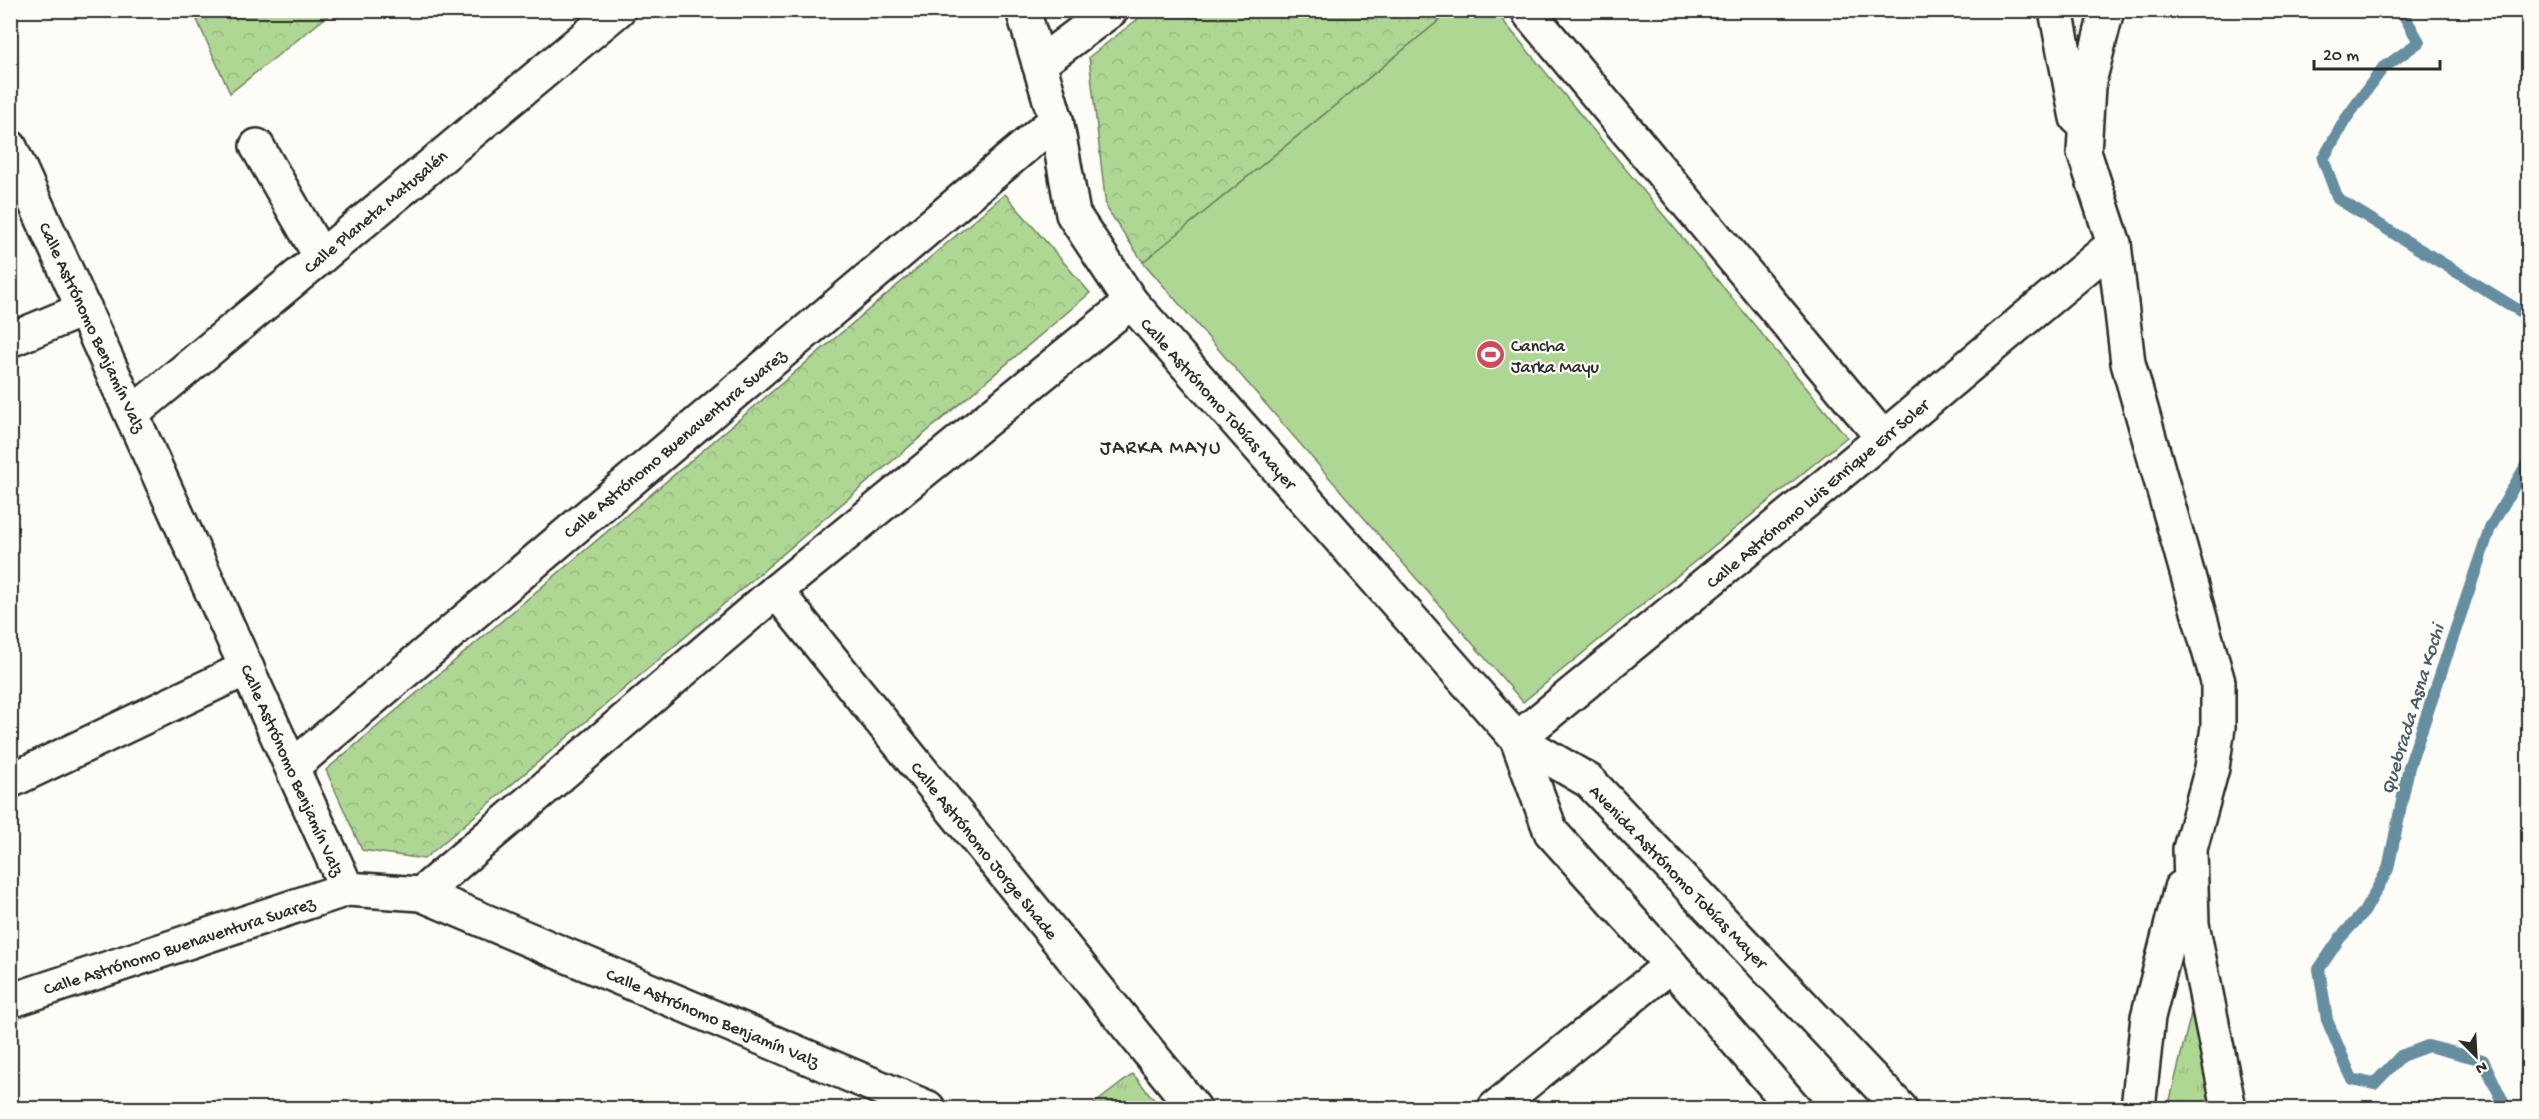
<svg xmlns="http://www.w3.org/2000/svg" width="2539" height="1119" font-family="'Gochi Hand',sans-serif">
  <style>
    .grass { fill: url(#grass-tufts); stroke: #6d8160; stroke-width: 1.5 }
    .forest { fill: url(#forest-crowns); stroke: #6d8160; stroke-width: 1.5 }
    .pitch { fill: #afd794; stroke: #6d8160; stroke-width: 1.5 }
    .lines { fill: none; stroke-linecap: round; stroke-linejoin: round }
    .stream { stroke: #658ea0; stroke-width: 12 }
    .minor-casing { stroke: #2b2b2b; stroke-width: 38 }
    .minor { stroke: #fdfcf7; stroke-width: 33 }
    .labels { text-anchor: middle; stroke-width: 4.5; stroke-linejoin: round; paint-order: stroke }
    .street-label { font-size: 18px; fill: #2b2b2b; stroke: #fdfcf7 }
    .poi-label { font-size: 18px; fill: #2b2b2b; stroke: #fdfcf7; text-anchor: start }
    .neighbourhood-label { font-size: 20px; letter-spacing: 1.5px; fill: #2b2b2b; stroke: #fdfcf7 }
    .water-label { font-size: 20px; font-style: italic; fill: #485d66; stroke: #fdfcf7 }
  </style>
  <defs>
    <pattern id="grass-tufts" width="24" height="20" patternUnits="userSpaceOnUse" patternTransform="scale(1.5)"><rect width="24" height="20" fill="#afd794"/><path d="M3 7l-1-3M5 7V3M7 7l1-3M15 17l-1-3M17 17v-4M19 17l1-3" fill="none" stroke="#97b980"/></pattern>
    <pattern id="forest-crowns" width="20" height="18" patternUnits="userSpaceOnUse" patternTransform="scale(1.5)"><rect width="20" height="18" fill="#afd794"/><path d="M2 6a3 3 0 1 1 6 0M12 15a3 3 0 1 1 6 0" fill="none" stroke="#97b980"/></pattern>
  </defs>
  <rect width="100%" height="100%" fill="#fdfcf7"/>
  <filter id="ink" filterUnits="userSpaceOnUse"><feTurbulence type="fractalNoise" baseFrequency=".0167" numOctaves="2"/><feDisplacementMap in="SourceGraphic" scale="12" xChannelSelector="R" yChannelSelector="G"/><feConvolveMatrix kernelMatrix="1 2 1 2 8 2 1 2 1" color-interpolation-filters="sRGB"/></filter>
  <g filter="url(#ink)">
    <g class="grass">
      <path d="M 2204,960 L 2221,1108 L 2168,1108 Z"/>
      <path d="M 1133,1074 L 1161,1108 L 1089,1108 Z"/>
    </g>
    <g class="forest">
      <path d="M 193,11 L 334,11 L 230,93 Z"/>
      <path d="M 1148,11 L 1148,10 L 1451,11 L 1143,262 L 1106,207 L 1089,57 Z"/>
      <path d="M 1005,194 L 1090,293 L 424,859 L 362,850 L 326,770 Z"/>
    </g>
    <path class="pitch" d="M 1451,11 L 1495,11 L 1847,437 L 1523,702 L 1143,262 Z"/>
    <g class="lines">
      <g class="stream">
        <path d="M 2401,10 L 2419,42 L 2382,69 L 2345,120 L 2323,159 L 2338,199 L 2528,316"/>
        <path d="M 2506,1108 L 2483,1060 L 2428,1046 L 2401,1056 L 2374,1084 L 2352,1079 L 2327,1020 L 2319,969 L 2340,938 L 2364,912 L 2388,869 L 2409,767 L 2490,528 L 2528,462"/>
      </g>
      <defs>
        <g id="minor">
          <path d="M 1023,10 L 1056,120 L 1073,214 L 1131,302 L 1517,739 L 1589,781 L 1900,1108"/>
          <path d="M 1534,10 L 1530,14 L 1883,438"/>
          <path d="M 2056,10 L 2077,118"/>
          <path d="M 2107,10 L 2088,86 L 2084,152 L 2114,244 L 2128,363 L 2218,682 L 2218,727 L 2212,768 L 2190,849 L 2192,924 L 2229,1108"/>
          <path d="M 1039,64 L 1111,10"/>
          <path d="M 257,146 L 321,257"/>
          <path d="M 10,147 L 347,889"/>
          <path d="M 10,340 L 85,309"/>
          <path d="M 133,413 L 618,10"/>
          <path d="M 776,591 L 1194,1108"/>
          <path d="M 1517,739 L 1883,438 L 2114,244"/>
          <path d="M 1517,739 L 1551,832 L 1671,965 L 1794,1108"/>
          <path d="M 292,767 L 1056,120"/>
          <path d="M 10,781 L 247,668"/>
          <path d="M 421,894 L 776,591 L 1131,302"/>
          <path d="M 10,1001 L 347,889 L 421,894 L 928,1108"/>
          <path d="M 1495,1108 L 1671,965"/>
          <path d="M 2138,1108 L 2148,1017 L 2181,888"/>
        </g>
      </defs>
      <use href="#minor" class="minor-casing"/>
      <use href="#minor" class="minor"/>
    </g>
  </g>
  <defs>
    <symbol id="stadium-disc" viewBox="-11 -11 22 22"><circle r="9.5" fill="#d1495b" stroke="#fdfcf7"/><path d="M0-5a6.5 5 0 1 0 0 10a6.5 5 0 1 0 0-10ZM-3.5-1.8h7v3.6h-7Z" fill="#fff"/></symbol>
  </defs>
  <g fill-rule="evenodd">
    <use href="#stadium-disc" x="1474" y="338" width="33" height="33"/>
  </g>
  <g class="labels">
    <g class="street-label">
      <text transform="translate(375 211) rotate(-40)" y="6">Calle Planeta Matusalén</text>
      <text transform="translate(93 327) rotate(65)" y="6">Calle Astrónomo Benjamín Valz</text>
      <text transform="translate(1219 403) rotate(48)" y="6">Calle Astrónomo Tobías Mayer</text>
      <text transform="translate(674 443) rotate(-40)" y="6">Calle Astrónomo Buenaventura Suarez</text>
      <text transform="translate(1817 493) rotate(-40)" y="6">Calle Astrónomo Luis Enrique Err Soler</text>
      <text transform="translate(293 770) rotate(66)" y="6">Calle Astrónomo Benjamín Valz</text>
      <text transform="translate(985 850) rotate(51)" y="6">Calle Astrónomo Jorge Shade</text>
      <text transform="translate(1679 876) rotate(46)" y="6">Avenida Astrónomo Tobías Mayer</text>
      <text transform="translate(179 945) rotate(-18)" y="6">Calle Astrónomo Buenaventura Suarez</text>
      <text transform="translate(713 1017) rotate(23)" y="6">Calle Astrónomo Benjamín Valz</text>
    </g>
    <g class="poi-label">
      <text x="1511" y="351">Cancha<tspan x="1511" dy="21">Jarka Mayu</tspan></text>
    </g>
    <g class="neighbourhood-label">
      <text x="1161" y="453">JARKA MAYU</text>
    </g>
    <g class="water-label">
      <text transform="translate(2411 709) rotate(-73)" y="7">Quebrada Asna Kochi</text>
    </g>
  </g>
  <rect width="2539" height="1119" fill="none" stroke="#fdfcf7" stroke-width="36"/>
  <rect x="18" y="18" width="2503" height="1083" fill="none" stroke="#2b2b2b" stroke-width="2" filter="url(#ink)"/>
  <g transform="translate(2476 1056) rotate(156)" stroke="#fdfcf7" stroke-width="4.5" paint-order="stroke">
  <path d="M0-4.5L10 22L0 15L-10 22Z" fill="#2b2b2b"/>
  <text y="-9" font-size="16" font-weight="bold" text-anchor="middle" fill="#2b2b2b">N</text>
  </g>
  <path d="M2314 60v9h126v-9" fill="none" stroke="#2b2b2b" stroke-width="3"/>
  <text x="2323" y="60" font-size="18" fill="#2b2b2b" stroke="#fdfcf7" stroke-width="4.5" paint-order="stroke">20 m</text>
</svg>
